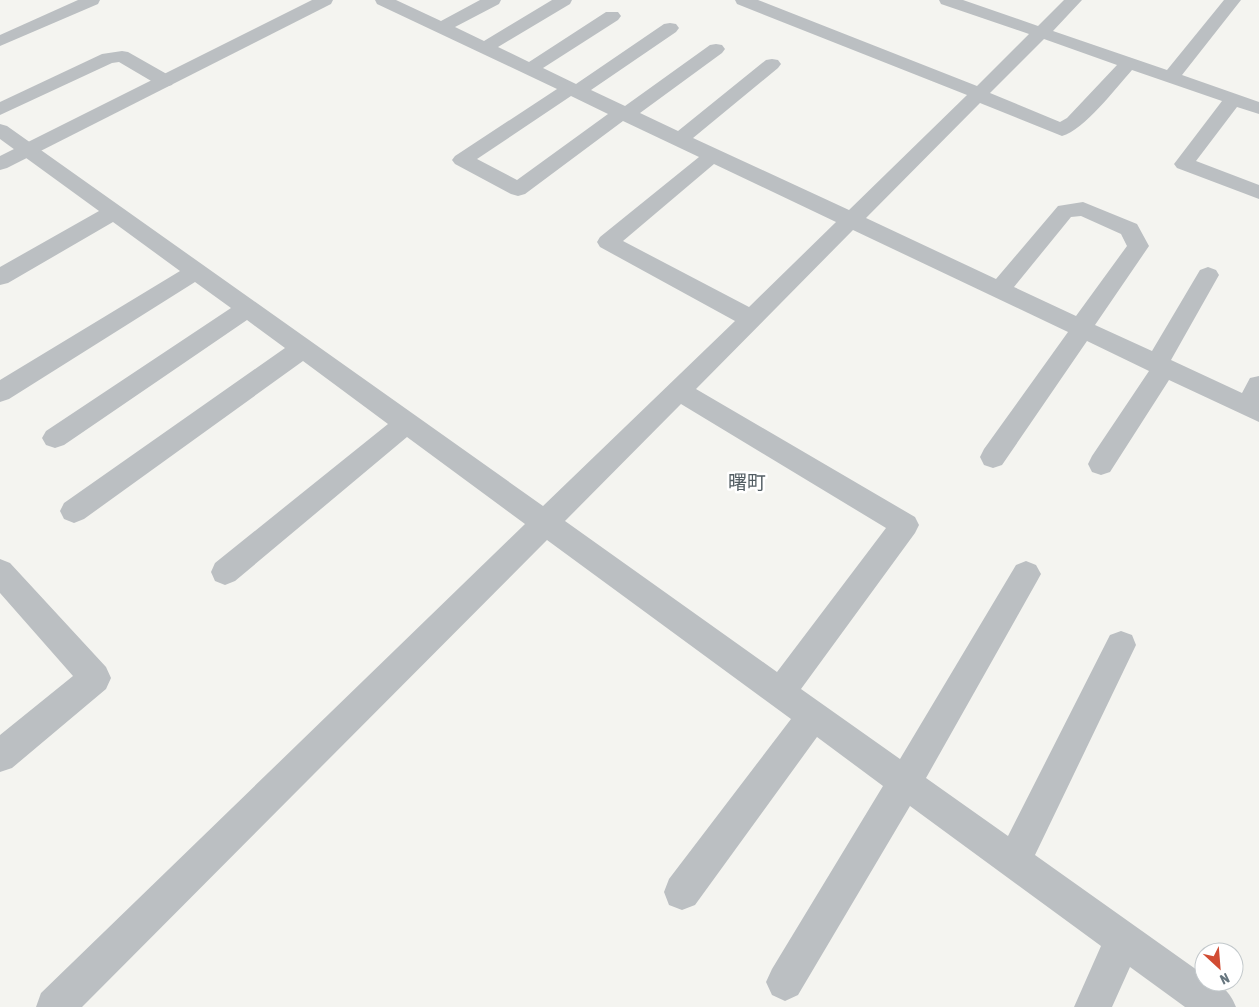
<svg xmlns="http://www.w3.org/2000/svg" width="1259" height="1007" font-family="'Asap Condensed','Noto Sans JP',sans-serif">
  <style>
    .lines { fill: none; stroke-linecap: round; stroke-linejoin: round }
    .minor { fill: #bbbfc2; fill-rule: evenodd }
    .tertiary { fill: #bbbfc2; fill-rule: evenodd }
    .labels { text-anchor: middle; stroke-width: 5; stroke-linejoin: round; paint-order: stroke }
    .quarter-label { font-size: 19px; fill: #535e64; stroke: #fff }
  </style>
  <rect width="100%" height="100%" fill="#f4f4f0"/>
  <g class="lines">
    <g class="minor">
      <path d="M 78,0 L 100,0 L 98,4 L 0,46 L 0,35 Z"/>
      <path d="M 375,0 L 396,0 L 441,21 L 480,0 L 501,0 L 499,4 L 455,27 L 484,41 L 552,0 L 572,0 L 570,4 L 498,47 L 529,62 L 606,12 L 618,12 L 621,16 L 618,20 L 543,68 L 576,84 L 664,24 L 670,23 L 676,24 L 679,28 L 676,32 L 591,90 L 625,106 L 710,45 L 716,44 L 722,45 L 725,49 L 722,53 L 640,113 L 678,131 L 766,60 L 772,59 L 778,60 L 781,64 L 778,68 L 693,138 L 849,210 L 967,95 L 737,4 L 735,0 L 758,0 L 977,86 L 1029,34 L 941,4 L 939,0 L 963,0 L 1038,26 L 1064,0 L 1082,0 L 1053,31 L 1167,70 L 1224,0 L 1241,0 L 1182,75 L 1259,102 L 1259,114 L 1237,107 L 1196,161 L 1259,185 L 1259,199 L 1177,168 L 1174,164 L 1222,101 L 1132,70 C 1116,88 1084,130 1062,136 L 980,103 L 866,218 L 996,279 L 1058,206 L 1083,202 L 1137,224 L 1149,246 L 1095,325 L 1152,351 L 1200,270 L 1208,267 L 1216,270 L 1219,275 L 1171,360 L 1242,393 L 1250,378 L 1259,376 L 1259,422 L 1169,380 L 1110,472 L 1101,475 L 1092,472 L 1088,464 L 1092,456 L 1149,371 L 1087,341 L 1002,465 L 993,468 L 984,465 L 980,457 L 984,449 L 1068,332 L 853,230 L 696,389 L 915,517 L 919,525 L 915,533 L 801,689 L 900,759 L 1016,565 L 1026,561 L 1036,565 L 1041,574 L 1036,583 L 926,778 L 1008,836 L 1110,635 L 1121,631 L 1132,635 L 1136,645 L 1035,855 L 1204,975 L 1204,982 C 1221,982 1230,992 1236,1007 L 1185,1007 L 1130,967 L 1112,1007 L 1074,1007 L 1101,946 L 910,806 L 798,995 L 785,1001 L 772,995 L 766,982 L 772,969 L 883,786 L 817,737 L 695,905 L 682,910 L 669,905 L 664,892 L 669,879 L 791,719 L 547,540 L 82,1007 L 36,1007 L 41,993 L 525,524 L 407,437 L 235,581 L 225,585 L 215,581 L 211,572 L 215,563 L 388,424 L 303,361 L 84,519 L 74,523 L 64,519 L 60,511 L 64,503 L 285,348 L 247,320 L 64,445 L 55,448 L 46,445 L 42,438 L 46,431 L 231,308 L 195,282 L 9,399 L 0,402 L 0,380 L 180,271 L 113,222 L 8,283 L 0,285 L 0,267 L 99,211 L 0,139 L 0,124 L 7,126 L 543,506 L 735,321 L 600,247 L 597,242 L 600,237 L 699,157 L 623,121 L 525,194 L 518,196 L 511,194 L 455,164 L 452,160 L 455,156 L 557,89 L 377,4 ZM 1044,39 L 1117,65 L 1067,118 L 1060,122 L 990,93 ZM 571,96 L 608,114 L 517,180 L 477,159 ZM 714,164 L 836,222 L 749,307 L 623,241 ZM 1081,216 L 1121,234 L 1127,246 L 1076,316 L 1014,287 L 1071,217 ZM 681,404 L 886,528 L 777,672 L 565,521 Z"/>
      <path d="M 122,51 L 128,52 L 172,77 L 174,81 L 172,85 L 165,87 L 158,85 L 119,62 L 112,63 L 0,115 L 0,102 L 102,54 Z"/>
      <path d="M 0,559 L 10,563 L 106,667 L 111,678 L 106,689 L 12,768 L 0,772 L 0,735 L 73,676 L 0,593 Z"/>
    </g>
    <path class="tertiary" d="M 312,0 L 333,0 L 331,4 L 7,168 L 0,170 L 0,156 Z"/>
  </g>
  <g class="labels">
    <g class="quarter-label">
      <text x="747" y="489">曙町</text>
    </g>
  </g>
  <g transform="translate(1219 967) rotate(154)"><circle r="24" fill="#ffffff" stroke="#c2c8cb"/>
  <path d="M0-4L9 19L0 12L-9 19Z" fill="#d14c33"/>
  <text y="-8" font-size="14" font-weight="bold" text-anchor="middle" fill="#66757e">N</text>
  </g>
</svg>
